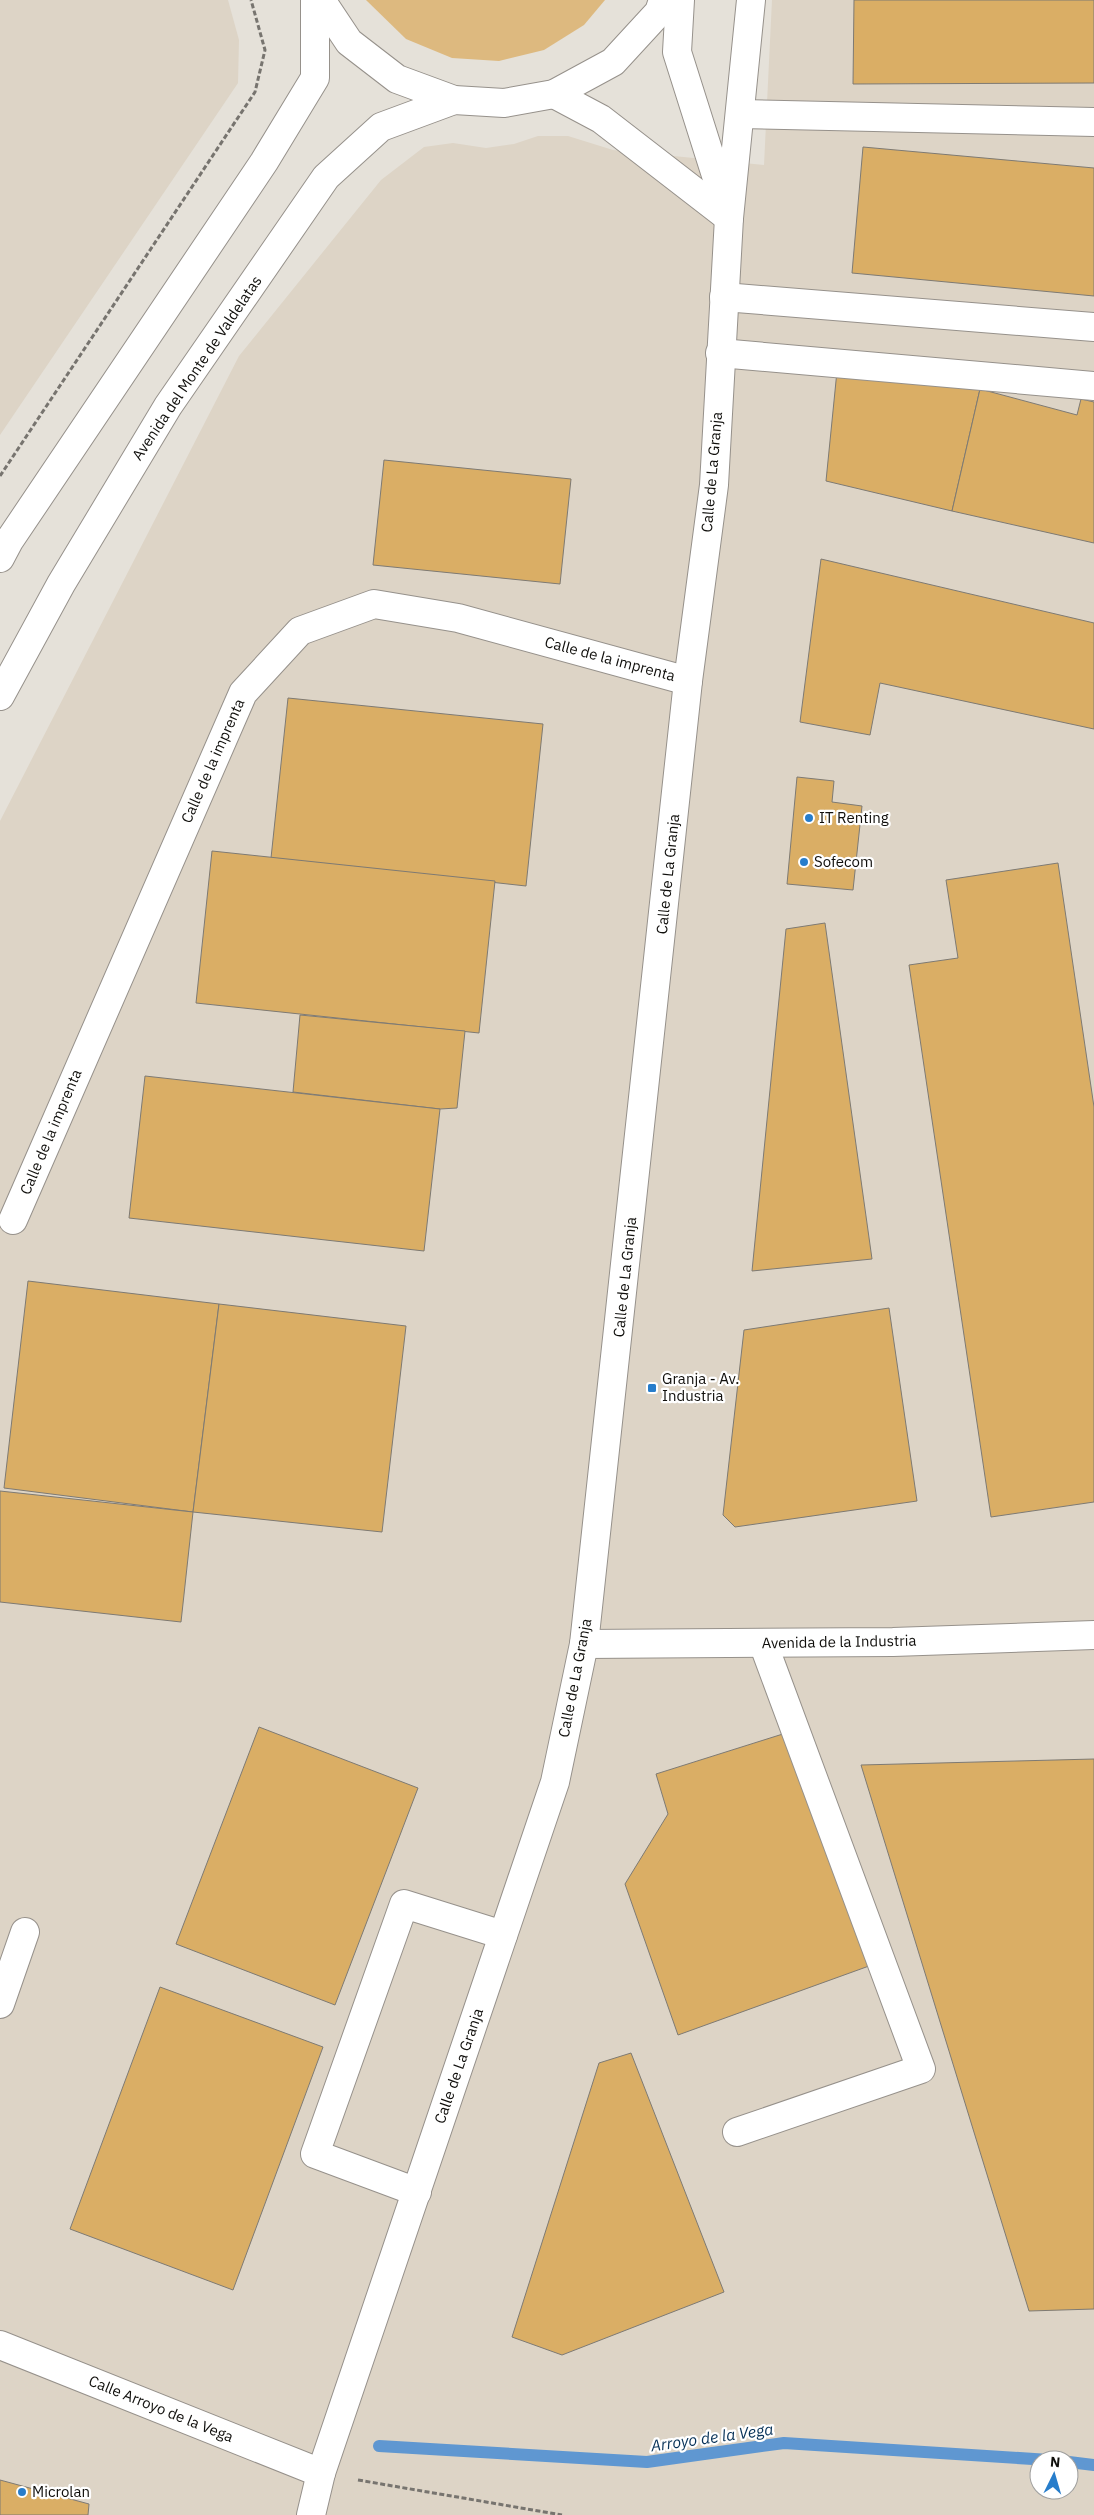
<svg xmlns="http://www.w3.org/2000/svg" width="1094" height="2515" font-family="'IBM Plex Sans',sans-serif">
  <style>
    .built { fill: #ddd4c6; fill-rule: evenodd }
    .green { fill: #ddb97f }
    .lines { fill: none; stroke-linecap: round; stroke-linejoin: round }
    .stream { stroke: #5f97d1; stroke-width: 12 }
    .building { fill: #daae65; stroke: #7e7a73 }
    .minor-casing { stroke: #96918b; stroke-width: 30 }
    .major-casing { stroke: #96918b; stroke-width: 30 }
    .path { stroke: #77746f; stroke-width: 3; stroke-dasharray: 5 2.5; stroke-linecap: butt }
    .minor { stroke: #fff; stroke-width: 28 }
    .major { stroke: #fff; stroke-width: 28 }
    .poi-dot { fill: #277dcb; stroke: #fff; stroke-width: 2 }
    .labels { text-anchor: middle; stroke-width: 4.5; stroke-linejoin: round; paint-order: stroke }
    .street-label { font-size: 15px; fill: #100f0c; stroke: #fff }
    .poi-label { font-size: 15px; fill: #100f0c; stroke: #fff; text-anchor: start }
    .water-label { font-size: 16px; font-style: italic; fill: #063157; stroke: #fff }
  </style>
  <rect width="100%" height="100%" fill="#e5e1d9"/>
  <g class="built">
    <path d="M 0,0 L 228,0 L 239,40 L 238,83 L 0,435 Z"/>
    <path d="M 772,0 L 1094,0 L 1094,2515 L 0,2515 L 0,821 L 239,356 L 381,180 L 424,147 L 453,143 L 486,148 L 514,144 L 538,136 L 568,136 L 613,150 L 764,165 ZM 1039,2460 L 1069,2460 L 1069,2490 L 1039,2490 Z"/>
  </g>
  <path class="green" d="M 366,0 L 605,0 L 584,25 L 544,50 L 499,61 L 452,58 L 406,39 Z"/>
  <g class="lines">
    <g class="stream">
      <path d="M 379,2446 L 647,2462 L 784,2443 L 1049,2460"/>
      <path d="M 1069,2462 L 1094,2465"/>
    </g>
  </g>
  <g class="building">
    <path d="M 854,0 L 1094,0 L 1094,83 L 853,84 Z"/>
    <path d="M 863,147 L 1094,168 L 1094,296 L 852,273 Z"/>
    <path d="M 837,371 L 980,389 L 952,511 L 826,481 Z"/>
    <path d="M 980,389 L 1077,415 L 1081,399 L 1094,402 L 1094,543 L 952,511 Z"/>
    <path d="M 384,460 L 571,479 L 560,584 L 373,565 Z"/>
    <path d="M 821,559 L 1094,623 L 1094,729 L 880,683 L 870,735 L 800,722 Z"/>
    <path d="M 288,698 L 543,724 L 526,886 L 271,858 Z"/>
    <path d="M 797,777 L 834,781 L 832,802 L 862,806 L 853,890 L 787,884 Z"/>
    <path d="M 212,851 L 495,881 L 479,1033 L 196,1003 Z"/>
    <path d="M 1058,863 L 1094,1107 L 1094,1502 L 991,1517 L 909,965 L 958,958 L 946,880 Z"/>
    <path d="M 825,923 L 872,1259 L 752,1271 L 786,929 Z"/>
    <path d="M 300,1015 L 465,1031 L 457,1108 L 440,1109 L 293,1092 Z"/>
    <path d="M 145,1076 L 440,1109 L 424,1251 L 129,1218 Z"/>
    <path d="M 28,1281 L 219,1304 L 193,1512 L 4,1488 Z"/>
    <path d="M 219,1304 L 406,1326 L 382,1532 L 193,1512 Z"/>
    <path d="M 889,1308 L 917,1501 L 735,1527 L 723,1515 L 744,1330 Z"/>
    <path d="M 0,1491 L 193,1512 L 181,1622 L 0,1602 Z"/>
    <path d="M 259,1727 L 418,1788 L 335,2005 L 176,1944 Z"/>
    <path d="M 786,1733 L 869,1966 L 678,2035 L 625,1884 L 668,1814 L 656,1774 Z"/>
    <path d="M 1094,1759 L 1094,2309 L 1029,2311 L 861,1765 Z"/>
    <path d="M 160,1987 L 323,2047 L 233,2290 L 70,2229 Z"/>
    <path d="M 631,2053 L 724,2292 L 562,2355 L 512,2337 L 599,2063 Z"/>
    <path d="M 0,2480 L 89,2504 L 88,2515 L 0,2515 Z"/>
  </g>
  <g class="lines">
    <defs>
      <g id="minor">
        <path d="M 680,0 L 677,52 L 726,207"/>
        <path d="M 554,94 L 601,119 L 729,218"/>
        <path d="M 740,114 L 1094,122"/>
        <path d="M 724,297 L 1094,327"/>
        <path d="M 720,353 L 1094,386"/>
        <path d="M 0,558 L 9,541 L 264,162 L 315,78 L 315,0"/>
        <path d="M 0,696 L 61,584 L 168,406 L 326,177 L 381,127 L 454,100"/>
        <path d="M 13,1220 L 243,693 L 300,631 L 374,604 L 458,618 L 688,681"/>
        <path d="M 584,1644 L 893,1642 L 1094,1635"/>
        <path d="M 0,2004 L 25,1932"/>
        <path d="M 737,2132 L 921,2069 L 763,1643"/>
        <path d="M 417,2192 L 315,2154 L 404,1904 L 503,1935"/>
        <path d="M 0,2345 L 321,2473"/>
        <path d="M 311,2515 L 321,2473 L 555,1782 L 584,1644 L 688,681 L 714,485 L 729,218 L 751,0"/>
      </g>
      <path id="major" d="M 321,0 L 349,42 L 397,79 L 454,100 L 504,103 L 554,94 L 613,62 L 659,12 L 663,0"/>
    </defs>
    <use href="#minor" class="minor-casing"/>
    <use href="#major" class="major-casing"/>
    <g class="path">
      <path d="M 0,476 L 255,92 L 265,50 L 251,0"/>
      <path d="M 358,2480 L 562,2515"/>
    </g>
    <use href="#minor" class="minor"/>
    <use href="#major" class="major"/>
  </g>
  <g class="poi-dot">
    <circle cx="809" cy="818" r="5"/>
    <circle cx="804" cy="862" r="5"/>
    <rect x="647" y="1383" width="10" height="10" rx="2.5"/>
    <circle cx="22" cy="2492" r="5"/>
  </g>
  <g class="labels">
    <g class="street-label">
      <text transform="translate(197 368) rotate(-56)" y="5">Avenida del Monte de Valdelatas</text>
      <text transform="translate(712 472) rotate(-85)" y="5">Calle de La Granja</text>
      <text transform="translate(610 659) rotate(15)" y="5">Calle de la imprenta</text>
      <text transform="translate(213 761) rotate(-66)" y="5">Calle de la imprenta</text>
      <text transform="translate(668 874) rotate(-84)" y="5">Calle de La Granja</text>
      <text transform="translate(51 1132) rotate(-67)" y="5">Calle de la imprenta</text>
      <text transform="translate(625 1277) rotate(-84)" y="5">Calle de La Granja</text>
      <text transform="translate(839 1642) rotate(-1)" y="5">Avenida de la Industria</text>
      <text transform="translate(575 1678) rotate(-79)" y="5">Calle de La Granja</text>
      <text transform="translate(459 2066) rotate(-71)" y="5">Calle de La Granja</text>
      <text transform="translate(161 2409) rotate(22)" y="5">Calle Arroyo de la Vega</text>
    </g>
    <g class="poi-label">
      <text x="819" y="823">IT Renting</text>
      <text x="814" y="867">Sofecom</text>
      <text x="662" y="1384">Granja - Av.<tspan x="662" dy="17">Industria</tspan></text>
      <text x="32" y="2497">Microlan</text>
    </g>
    <g class="water-label">
      <text transform="translate(712 2437) rotate(-8)" y="6">Arroyo de la Vega</text>
    </g>
  </g>
  <g transform="translate(1054 2475) rotate(5)"><circle r="24" fill="#ffffff" stroke="#9f9f9e"/>
  <path d="M0-4L9 19L0 12L-9 19Z" fill="#277dcb"/>
  <text y="-8" font-size="14" font-weight="bold" text-anchor="middle" fill="#100f0c">N</text>
  </g>
</svg>
